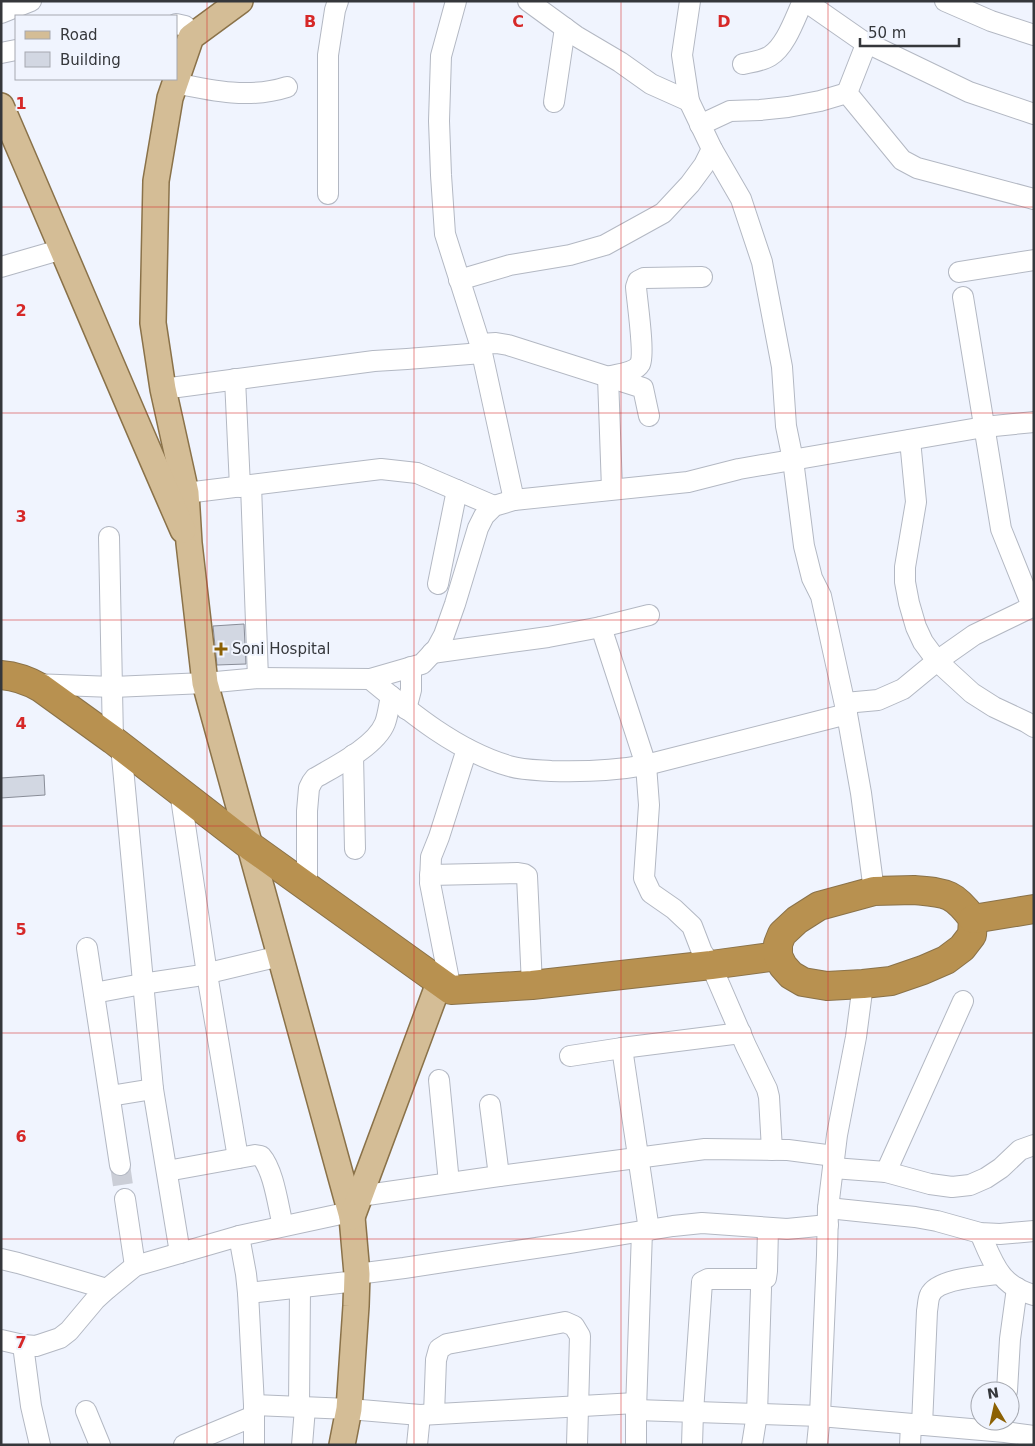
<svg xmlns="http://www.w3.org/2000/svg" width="1035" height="1446" font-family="'DejaVu Sans',sans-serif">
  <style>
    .building { fill: #d2d7e2; stroke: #898d98 }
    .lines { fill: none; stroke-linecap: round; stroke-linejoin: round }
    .minor-tunnel { stroke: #cbced7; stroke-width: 20; stroke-dasharray: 20 10; stroke-linecap: butt }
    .minor-casing { stroke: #b3b8c3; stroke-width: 22 }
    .major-casing { stroke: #8a7249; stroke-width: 28 }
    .highway-casing { stroke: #8a7249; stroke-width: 30 }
    .minor { stroke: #fff; stroke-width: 20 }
    .major { stroke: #d4bd96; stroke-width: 25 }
    .highway { stroke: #b89150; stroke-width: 28 }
    .grid { fill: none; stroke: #d62828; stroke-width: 1; stroke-opacity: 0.55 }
    .poi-dot { fill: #8c6104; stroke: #f0f4fe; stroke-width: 2 }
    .labels { text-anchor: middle; stroke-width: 4; stroke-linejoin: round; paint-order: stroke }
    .poi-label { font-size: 15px; fill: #35373b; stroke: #f0f4fe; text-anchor: start }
    .grid-label { font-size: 16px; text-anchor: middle; font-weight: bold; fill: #d62828; stroke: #f0f4fe; stroke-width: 4; stroke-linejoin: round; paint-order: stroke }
  </style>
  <rect width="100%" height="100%" fill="#f0f4fe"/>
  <g class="building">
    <path d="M 244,624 L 246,664 L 217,665 L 213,626 Z"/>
    <path d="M 44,775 L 45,795 L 1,798 L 1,778 Z"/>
  </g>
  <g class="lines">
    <path class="minor-tunnel" d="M 120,1165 L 125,1199"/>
    <defs>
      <g id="minor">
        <path d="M 456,1 L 441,56 L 439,121 L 441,175 L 445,234 L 480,344 L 514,500"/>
        <path d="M 528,1 L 576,36 L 620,62 L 651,84 L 689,101"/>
        <path d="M 805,1 L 861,40 L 969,92 L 1034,114"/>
        <path d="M 945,1 L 991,21 L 1034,35"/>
        <path d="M 1,13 L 31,1"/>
        <path d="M 176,24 L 185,26 L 195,34"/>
        <path d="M 867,42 L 847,93 L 902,160 L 917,168 L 1034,199"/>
        <path d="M 1,53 L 16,50"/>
        <path d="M 743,64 C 752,62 762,61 770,56 C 786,46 795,18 803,1"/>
        <path d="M 175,83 C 213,91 250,99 287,87"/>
        <path d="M 554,102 L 565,28"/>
        <path d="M 700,125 L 730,111 L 760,110 L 788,107 L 820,101 L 847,93"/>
        <path d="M 328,194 L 328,55 L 335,10 L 338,1"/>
        <path d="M 1,267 L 63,249"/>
        <path d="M 959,272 L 1034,260"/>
        <path d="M 459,280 L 510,265 L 570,255 L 605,245 L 663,213 L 690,184 L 704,165 L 712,149"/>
        <path d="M 963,297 L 1001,529 L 1032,606"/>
        <path d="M 480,344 L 496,343 L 508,345 L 643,388 L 649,416"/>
        <path d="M 235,379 L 240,487"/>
        <path d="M 163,389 L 374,361 L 407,359 L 482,353"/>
        <path d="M 910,440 L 916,502 L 905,567 L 905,582 L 909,603 L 916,627 L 923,642 L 937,661 L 972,693 L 994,707 L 1026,722 L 1034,727"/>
        <path d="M 251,485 L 258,678"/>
        <path d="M 612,489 L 608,377 C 617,374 635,373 640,364 C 645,354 637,301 636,287 L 638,281 L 644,278 L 702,277"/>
        <path d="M 186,493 L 381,469 L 417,473 L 494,506"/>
        <path d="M 109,537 L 113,740"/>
        <path d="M 438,584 L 457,490"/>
        <path d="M 601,627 L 646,765 L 649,805 L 644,878 L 651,893 L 674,909 L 692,926 L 702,952 L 711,965 L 746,1046 L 767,1089 L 769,1097 L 772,1150"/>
        <path d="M 432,653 L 548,637 L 601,627 L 649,615"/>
        <path d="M 370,679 C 411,713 457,751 509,766 C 522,770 537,770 551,771 C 584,772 613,771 646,765 L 847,714 L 821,596 L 812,578 L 804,546 L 793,460 L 786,426 L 782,367 L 762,262 L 741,199 L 712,149 L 689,101 L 682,55 L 690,1"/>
        <path d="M 33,684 L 113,687 L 205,683 L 258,678 L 370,679 L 422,664 L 437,648 L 444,635 L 455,604 L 478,528 L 484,516 L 494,506 L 514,500 L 688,482 L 739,469 L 984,427 L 1034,422"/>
        <path d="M 845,703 L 878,700 L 903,689 L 937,661 L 974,635 L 1034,606"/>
        <path d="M 406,709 L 411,690 L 411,667"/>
        <path d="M 847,714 L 861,793 L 874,891"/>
        <path d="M 121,746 L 153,1089 L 180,1253"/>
        <path d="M 353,755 L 355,849"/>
        <path d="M 180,791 L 207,974 L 238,1158"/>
        <path d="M 430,875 L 518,873 L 524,874 L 527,876 L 532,985"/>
        <path d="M 307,886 L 307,811 L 309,788 L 312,782 L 315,778 C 336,766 376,746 385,723 C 388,715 389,705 391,696"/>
        <path d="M 87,948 L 120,1165"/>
        <path d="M 451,990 L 430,883 L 431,857 L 439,837 L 467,749"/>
        <path d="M 94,993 L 142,984 L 196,976 L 280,956"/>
        <path d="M 622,1048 L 649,1230"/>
        <path d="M 570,1056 L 622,1048 L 741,1033"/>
        <path d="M 439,1080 L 449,1183"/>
        <path d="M 110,1096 L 153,1089"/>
        <path d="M 490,1105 L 499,1176"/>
        <path d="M 833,1168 L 886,1172 L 930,1184 L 952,1187 L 970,1185 L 986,1178 L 1001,1168 L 1020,1150 L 1034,1145"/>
        <path d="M 167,1171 L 255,1155 L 261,1156 C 274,1171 278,1206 283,1226"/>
        <path d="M 886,1172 L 963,1001"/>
        <path d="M 360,1196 L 499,1176 L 705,1149 L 788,1150 L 834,1156"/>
        <path d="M 125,1199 L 135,1266"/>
        <path d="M 828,1208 L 915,1217 L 937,1221 L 980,1233 L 1000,1234 L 1034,1231"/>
        <path d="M 980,1233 C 993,1262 999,1286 1034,1295"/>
        <path d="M 239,1236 L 246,1274 L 248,1293 L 254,1405 L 254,1445"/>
        <path d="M 1,1259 L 18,1263 L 107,1289"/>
        <path d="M 357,1274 L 404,1268 L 569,1243 L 673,1226 L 702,1223 L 787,1229 L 828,1225"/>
        <path d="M 760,1282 L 766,1278 L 767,1271 L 768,1228"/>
        <path d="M 248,1293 L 357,1281"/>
        <path d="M 1,1340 L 23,1345 L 36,1346 L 60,1338 L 69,1331 L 95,1300 L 107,1289 L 135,1266 L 239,1236 L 350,1212"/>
        <path d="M 23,1345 L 31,1406 L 40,1445"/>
        <path d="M 1007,1391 L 1010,1339 L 1017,1288"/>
        <path d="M 254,1405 L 349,1409 L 420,1415 L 636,1403"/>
        <path d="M 299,1407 L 300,1288"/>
        <path d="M 636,1410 L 820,1416 L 1005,1432 L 1034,1436"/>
        <path d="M 86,1411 L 100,1445"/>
        <path d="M 434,1414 L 436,1360 L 439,1349 L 447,1344 L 565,1322 L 574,1326 L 580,1336 L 577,1445"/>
        <path d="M 922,1425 L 927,1311 C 928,1306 928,1299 930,1295 C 937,1279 982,1276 999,1274"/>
        <path d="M 184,1445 L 254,1416"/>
        <path d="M 302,1445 L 305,1408"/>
        <path d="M 417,1445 L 420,1415"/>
        <path d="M 636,1445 L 636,1410 L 642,1231"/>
        <path d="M 692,1445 L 693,1412 L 702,1282 L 708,1279 L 756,1279 L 760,1282 L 761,1289 L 757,1414 L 752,1445"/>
        <path d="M 817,1445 L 820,1415 L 827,1255 L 828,1208 L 837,1135 L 856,1037 L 863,984"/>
        <path d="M 910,1445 L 911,1424"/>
      </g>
      <g id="major">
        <path d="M 240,1 L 191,37 L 170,98 L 156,181 L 153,323 L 163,389 L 186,493 L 189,543 L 205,683 L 352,1217 L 357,1274 L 356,1306 L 349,1409 L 342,1445"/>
        <path d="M 1,106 C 62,247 121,389 183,530"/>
        <path d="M 352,1217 L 439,983"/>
      </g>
      <g id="highway">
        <path d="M 1,675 C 14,676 29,681 41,688 L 113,740 L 250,846 L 451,990 L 532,985 L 711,965 L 778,956"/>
        <path d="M 914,890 C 946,893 953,892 973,919 L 972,935 L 962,948 L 946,960 L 923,970 L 891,981 L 863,984 L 827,986 L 803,982 L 791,975 L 783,966 L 778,956 L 778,944 L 782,934 L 797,920 L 819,906 L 874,891 Z"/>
        <path d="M 973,919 L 1034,909"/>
      </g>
    </defs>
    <use href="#minor" class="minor-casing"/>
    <use href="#major" class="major-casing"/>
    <use href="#highway" class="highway-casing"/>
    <use href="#minor" class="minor"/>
    <use href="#major" class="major"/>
    <use href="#highway" class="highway"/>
  </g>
  <path class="grid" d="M 207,1 L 207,1445M 414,1 L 414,1445M 621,1 L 621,1445M 828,1 L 828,1445M 1,207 L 1034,207M 1,413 L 1034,413M 1,620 L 1034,620M 1,826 L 1034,826M 1,1033 L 1034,1033M 1,1239 L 1034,1239"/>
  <path class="poi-dot" d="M218.5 641.5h5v5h5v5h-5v5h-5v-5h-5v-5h5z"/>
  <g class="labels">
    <g class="poi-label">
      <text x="232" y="654">Soni Hospital</text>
    </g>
  </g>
  <g class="grid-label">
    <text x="310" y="27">B</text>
    <text x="518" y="27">C</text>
    <text x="724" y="27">D</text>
    <text x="21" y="109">1</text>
    <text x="21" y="316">2</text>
    <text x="21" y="522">3</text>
    <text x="21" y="729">4</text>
    <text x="21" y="935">5</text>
    <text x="21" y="1142">6</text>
    <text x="21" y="1348">7</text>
  </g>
  <rect width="1035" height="1446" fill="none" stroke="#35373b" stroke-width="5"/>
  <rect x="15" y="15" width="162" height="65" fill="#f0f4fe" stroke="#a5a8b0"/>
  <rect x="25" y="31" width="25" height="8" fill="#d4bd96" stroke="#a5a8b0"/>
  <text x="60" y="40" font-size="15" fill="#35373b">Road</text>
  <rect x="25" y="52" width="25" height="15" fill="#d2d7e2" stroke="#a5a8b0"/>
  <text x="60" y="65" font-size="15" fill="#35373b">Building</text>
  <g transform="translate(995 1406) rotate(351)"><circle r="24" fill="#f0f4fe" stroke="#a5a8b0"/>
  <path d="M0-4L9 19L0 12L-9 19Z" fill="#8c6104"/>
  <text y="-8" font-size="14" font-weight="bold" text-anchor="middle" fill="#35373b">N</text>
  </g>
  <path d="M860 38v8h99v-8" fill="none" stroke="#35373b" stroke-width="2.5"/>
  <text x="868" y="38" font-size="15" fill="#35373b" stroke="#f0f4fe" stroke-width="4" paint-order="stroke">50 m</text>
</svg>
